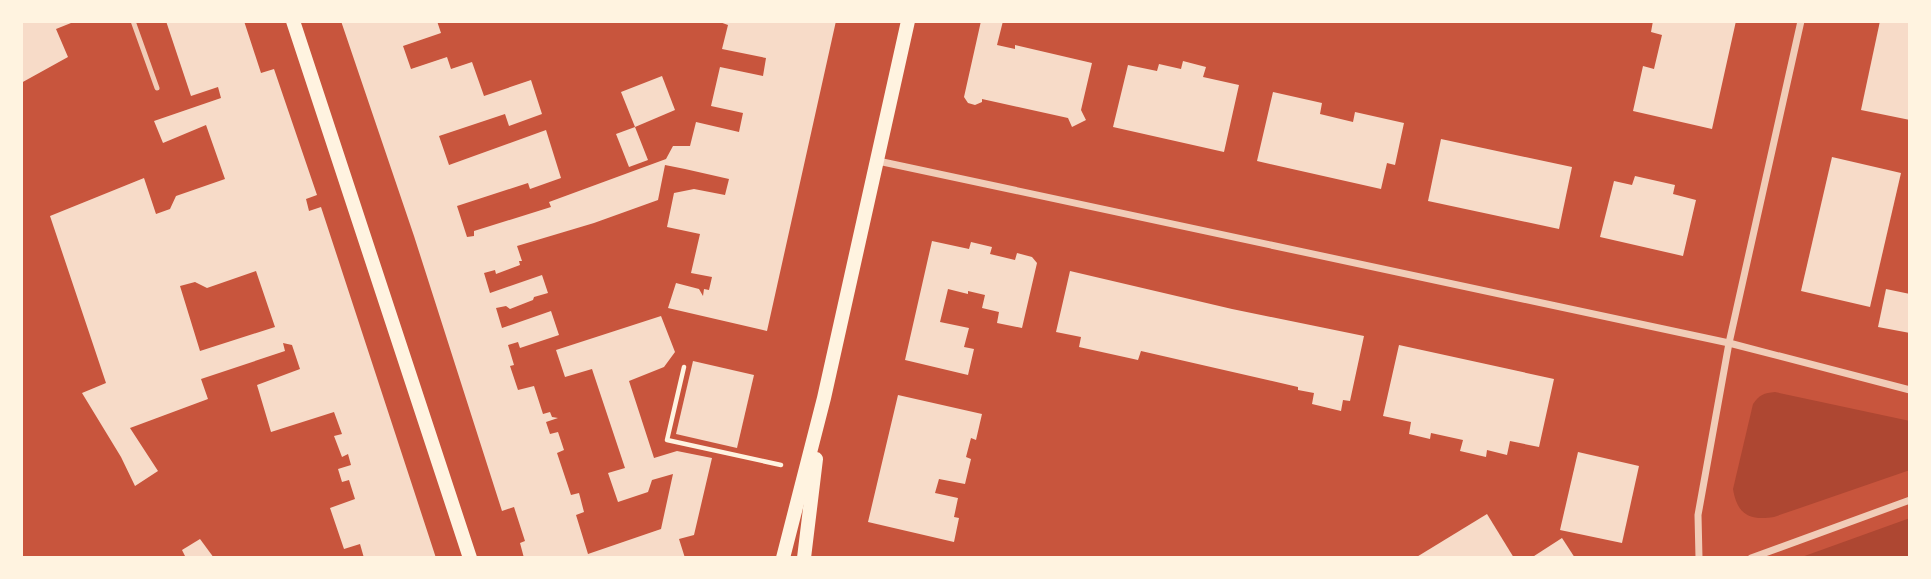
<svg xmlns="http://www.w3.org/2000/svg" width="1931" height="579" font-family="'DM Sans',sans-serif">
  <style>
    .green { fill: #ae4732 }
    .building { fill: #f7dbc8; fill-rule: evenodd }
    .lines { fill: none; stroke-linecap: round; stroke-linejoin: round }
    .path { stroke: #fff3e0; stroke-width: 4.5 }
    .service { stroke: #f1ccb7; stroke-width: 5 }
    .minor { stroke: #f1ccb7; stroke-width: 7 }
    .secondary { stroke: #fff3e0; stroke-width: 14 }
  </style>
  <rect width="100%" height="100%" fill="#c8553d"/>
  <g class="green">
    <path d="M 1775,392 L 1910,421 L 1910,470 L 1774,517 C 1749,521 1737,514 1733,489 L 1753,404 C 1759,395 1764,393 1775,392 Z"/>
    <path d="M 1910,518 L 1910,558 L 1799,558 Z"/>
  </g>
  <g class="building">
    <path d="M 21,21 L 76,21 L 56,29 L 68,57 L 21,83 Z"/>
    <path d="M 166,21 L 244,21 L 261,73 L 274,69 L 317,195 L 306,199 L 309,211 L 321,207 L 436,558 L 364,558 L 360,544 L 344,549 L 330,508 L 355,499 L 349,480 L 342,482 L 338,469 L 351,465 L 348,454 L 342,457 L 334,436 L 342,434 L 334,412 L 271,432 L 257,385 L 300,369 L 292,345 L 283,343 L 285,351 L 201,379 L 208,399 L 130,428 L 158,471 L 135,486 L 121,457 L 82,393 L 106,383 L 50,216 L 144,178 L 156,214 L 170,209 L 176,196 L 225,179 L 206,125 L 163,143 L 154,121 L 221,98 L 218,87 L 191,96 ZM 256,271 L 275,327 L 200,351 L 180,286 L 195,282 L 207,288 Z"/>
    <path d="M 341,21 L 437,21 L 441,33 L 403,46 L 411,69 L 447,57 L 451,69 L 472,62 L 484,96 L 531,80 L 542,114 L 509,126 L 505,114 L 439,136 L 449,165 L 546,130 L 561,178 L 530,189 L 528,183 L 457,206 L 467,237 L 474,236 L 474,231 L 551,207 L 549,202 L 666,159 L 673,146 L 690,146 L 696,122 L 739,132 L 743,113 L 711,106 L 720,67 L 763,76 L 766,58 L 722,49 L 728,25 L 717,21 L 836,21 L 767,331 L 668,308 L 676,283 L 699,289 L 703,296 L 704,289 L 709,290 L 712,277 L 691,273 L 700,234 L 667,227 L 674,193 L 694,189 L 725,195 L 729,179 L 685,169 L 665,165 L 658,200 L 594,223 L 517,246 L 522,261 L 519,261 L 520,265 L 496,274 L 495,270 L 484,273 L 490,293 L 542,275 L 548,293 L 534,297 L 533,300 L 510,309 L 506,306 L 496,308 L 502,328 L 551,311 L 559,335 L 520,348 L 518,342 L 508,345 L 514,365 L 510,366 L 518,390 L 534,386 L 543,414 L 550,412 L 552,417 L 558,418 L 546,422 L 550,434 L 558,432 L 564,450 L 557,453 L 571,495 L 579,493 L 584,512 L 576,515 L 588,554 L 661,529 L 673,474 L 652,480 L 648,492 L 618,502 L 608,473 L 625,468 L 592,369 L 565,377 L 556,350 L 661,316 L 675,352 L 664,367 L 629,381 L 654,458 L 677,451 L 712,458 L 694,535 L 679,539 L 685,558 L 524,558 L 520,543 L 525,541 L 514,507 L 502,511 L 414,236 Z"/>
    <path d="M 981,21 L 1003,21 L 997,45 L 1015,49 L 1015,45 L 1092,63 L 1081,110 L 1086,120 L 1072,127 L 1068,118 L 982,99 L 982,102 L 975,105 L 968,103 L 964,97 Z"/>
    <path d="M 1653,21 L 1736,21 L 1712,129 L 1633,111 L 1643,66 L 1654,69 L 1662,35 L 1651,32 Z"/>
    <path d="M 1880,21 L 1910,21 L 1910,120 L 1861,110 Z"/>
    <path d="M 1183,61 L 1206,67 L 1203,77 L 1239,85 L 1224,152 L 1113,127 L 1128,65 L 1157,71 L 1159,64 L 1181,69 Z"/>
    <path d="M 662,76 L 675,110 L 635,127 L 621,92 Z"/>
    <path d="M 1273,92 L 1322,103 L 1320,114 L 1353,122 L 1355,112 L 1404,123 L 1395,165 L 1387,163 L 1381,189 L 1257,161 Z"/>
    <path d="M 635,127 L 648,160 L 629,167 L 616,134 Z"/>
    <path d="M 1441,139 L 1572,167 L 1559,229 L 1428,201 Z"/>
    <path d="M 1832,157 L 1901,173 L 1870,307 L 1801,291 Z"/>
    <path d="M 1635,176 L 1675,185 L 1673,194 L 1696,200 L 1683,256 L 1600,237 L 1614,181 L 1632,185 Z"/>
    <path d="M 932,241 L 969,249 L 971,242 L 992,247 L 990,254 L 1015,260 L 1017,253 L 1032,257 L 1037,263 L 1022,328 L 997,323 L 999,312 L 982,308 L 985,295 L 968,291 L 968,294 L 948,289 L 940,322 L 969,328 L 964,347 L 974,349 L 968,375 L 905,360 Z"/>
    <path d="M 1070,271 L 1232,309 L 1364,336 L 1350,401 L 1343,400 L 1341,411 L 1312,404 L 1314,393 L 1298,390 L 1298,387 L 1141,351 L 1138,360 L 1079,347 L 1081,337 L 1056,332 Z"/>
    <path d="M 1886,289 L 1910,294 L 1910,333 L 1878,327 Z"/>
    <path d="M 1399,345 L 1554,379 L 1539,447 L 1510,441 L 1507,455 L 1487,450 L 1486,457 L 1460,451 L 1463,440 L 1431,433 L 1430,439 L 1409,434 L 1411,422 L 1383,416 Z"/>
    <path d="M 693,361 L 754,375 L 737,448 L 676,434 Z"/>
    <path d="M 898,395 L 982,414 L 976,440 L 971,438 L 966,457 L 971,459 L 965,484 L 939,479 L 935,493 L 958,498 L 954,517 L 959,518 L 954,542 L 868,522 Z"/>
    <path d="M 1578,452 L 1639,466 L 1622,543 L 1560,530 Z"/>
    <path d="M 1487,514 L 1514,558 L 1415,558 Z"/>
    <path d="M 1562,538 L 1575,558 L 1531,558 Z"/>
    <path d="M 200,539 L 214,558 L 186,558 L 182,550 Z"/>
  </g>
  <g class="lines">
    <path class="path" d="M 684,367 L 667,440 L 781,465"/>
    <path class="service" d="M 133,21 L 157,88"/>
    <g class="minor">
      <path d="M 878,161 L 1729,343 L 1910,390"/>
      <path d="M 1699,558 L 1698,515 L 1729,343 L 1801,21"/>
      <path d="M 1751,558 L 1910,500"/>
    </g>
    <g class="secondary">
      <path d="M 293,21 L 470,558"/>
      <path d="M 783,558 L 824,398 L 908,21"/>
      <path d="M 804,558 L 816,459"/>
    </g>
  </g>
  <rect width="1931" height="579" fill="none" stroke="#fff3e0" stroke-width="46"/>
</svg>
